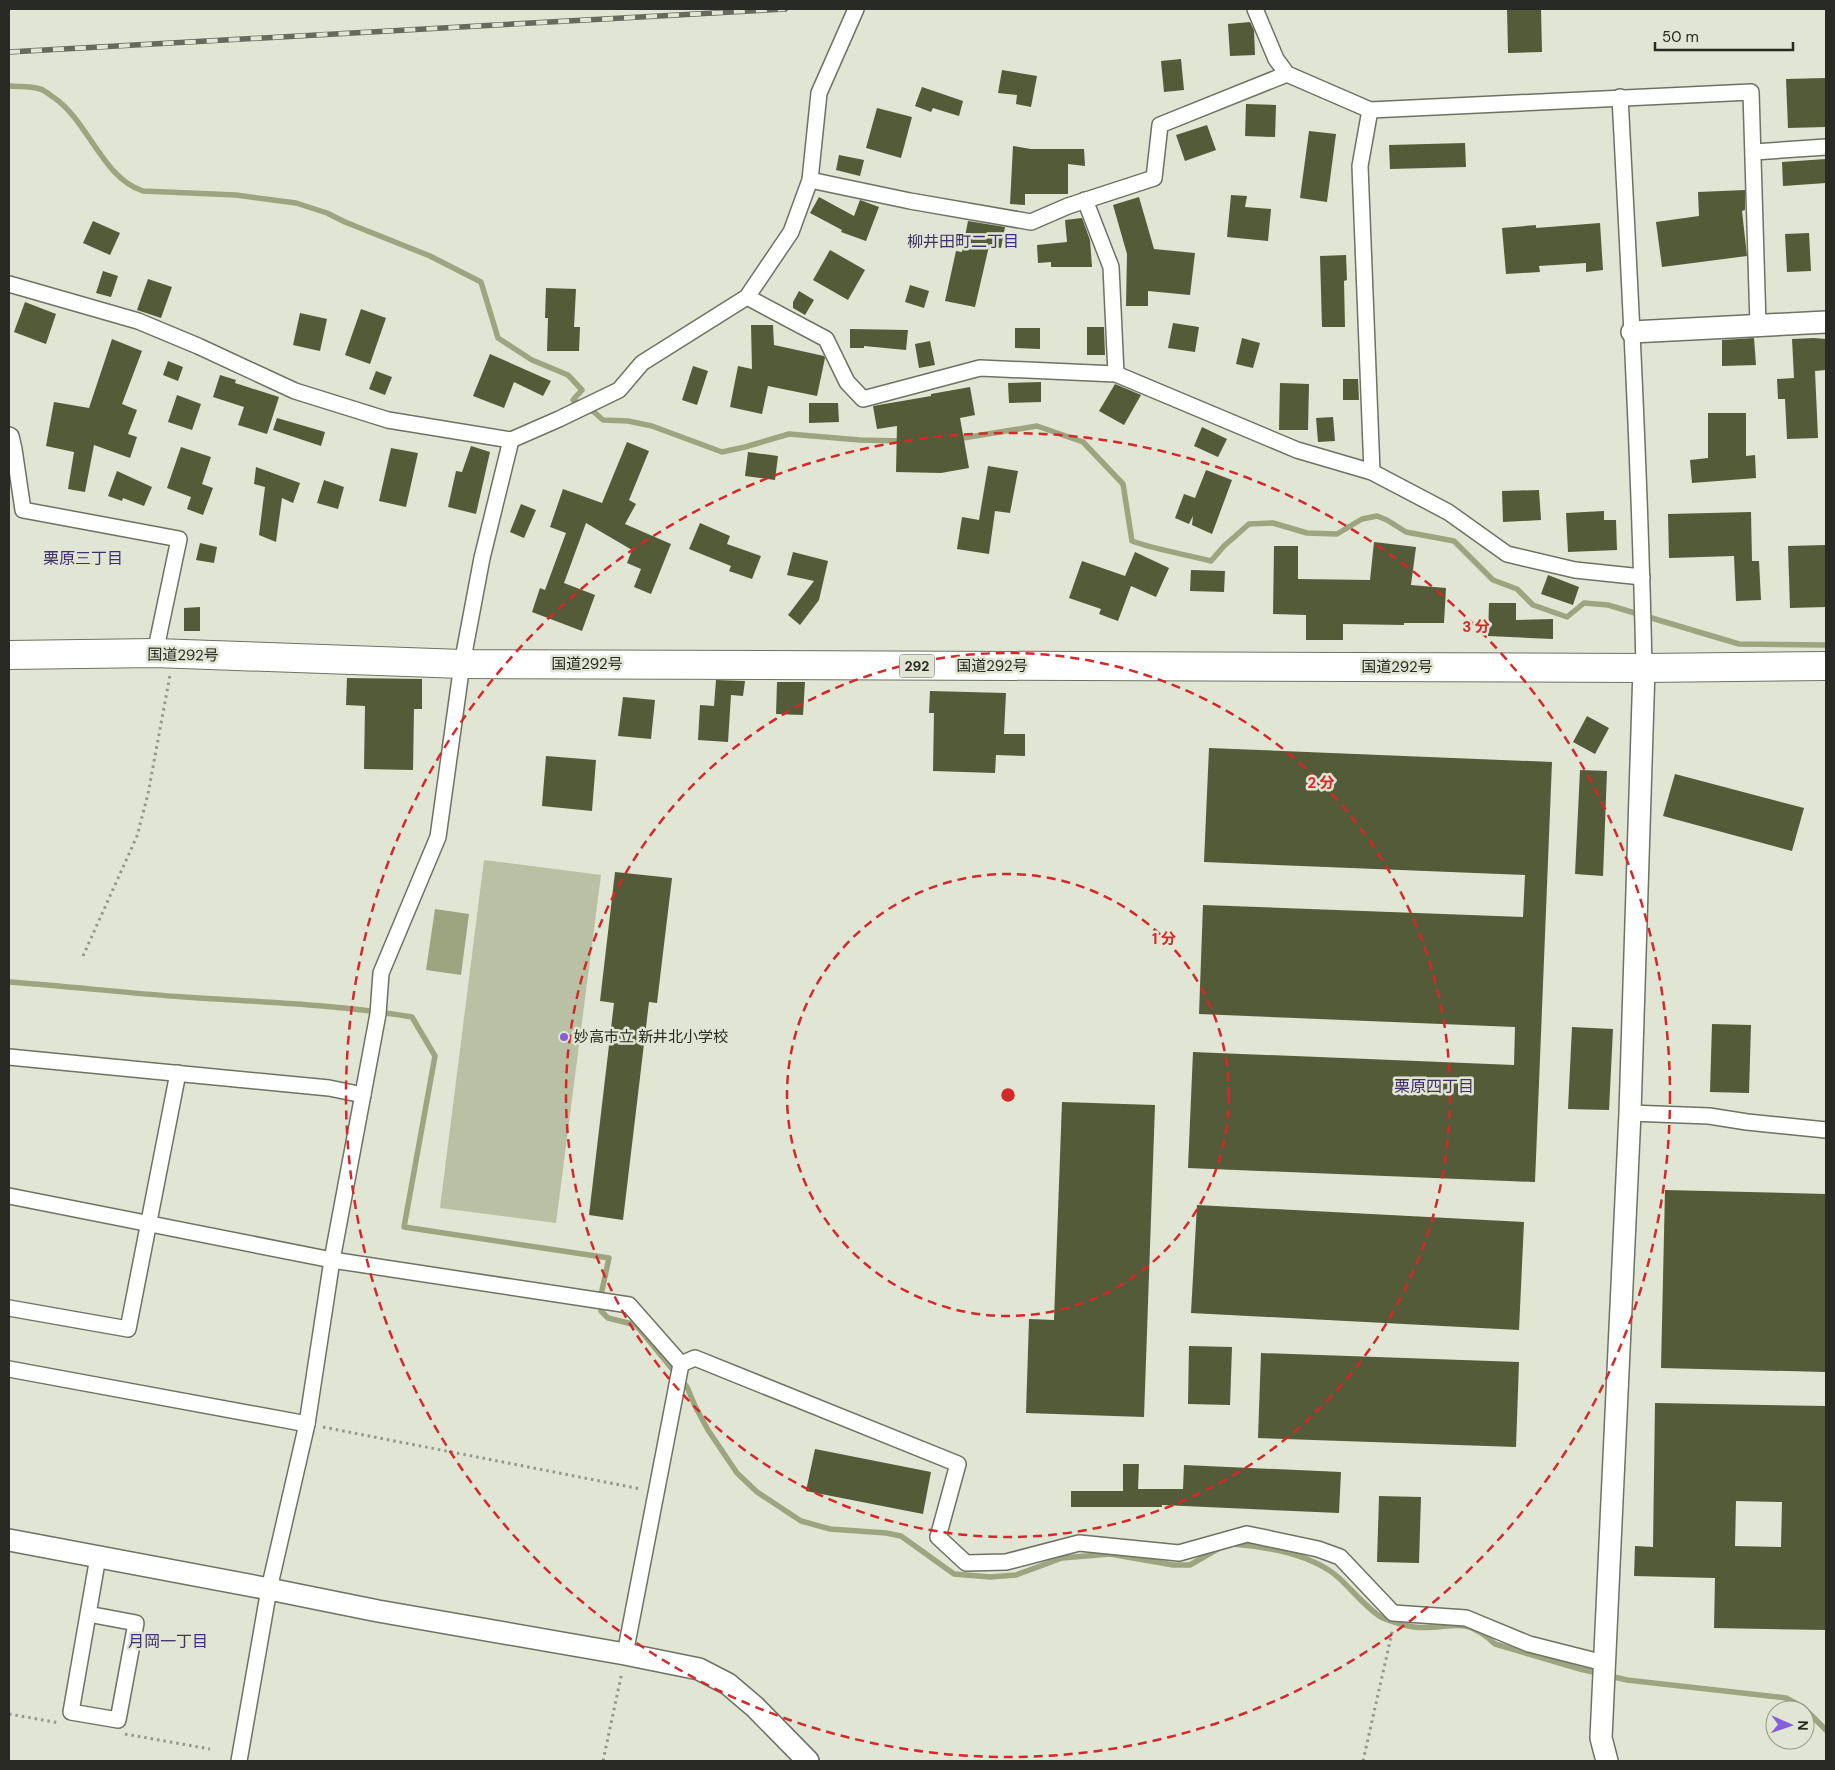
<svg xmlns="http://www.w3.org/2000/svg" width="1835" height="1770" font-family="'DM Sans','Noto Sans JP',sans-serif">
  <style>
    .green { fill: #b9c0a4 }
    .water { fill: #9ca57f }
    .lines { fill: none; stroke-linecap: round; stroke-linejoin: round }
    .stream { stroke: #9ca57f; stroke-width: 5.5 }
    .building { fill: #545b38; fill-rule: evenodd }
    .street-casing { stroke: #6e7262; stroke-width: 18 }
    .secondary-casing { stroke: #6e7262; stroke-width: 24 }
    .highway-casing { stroke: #6e7262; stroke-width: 30 }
    .path { stroke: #949789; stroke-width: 3; stroke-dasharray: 2.5 4; stroke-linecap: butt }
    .street { stroke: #fff; stroke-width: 15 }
    .secondary { stroke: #fff; stroke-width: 21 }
    .highway { stroke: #fff; stroke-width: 28 }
    .rail-casing { stroke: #67695f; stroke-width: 5.5 }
    .rail { stroke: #e1e5d3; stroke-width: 4; stroke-dasharray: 11; stroke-linecap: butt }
    .ring { fill: none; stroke: #d62828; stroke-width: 2.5; stroke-dasharray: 9 6 }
    .poi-dot { fill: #855fd9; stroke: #e1e5d3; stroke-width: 2 }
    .labels { text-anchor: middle; stroke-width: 5; stroke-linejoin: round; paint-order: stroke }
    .shield { fill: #e1e5d3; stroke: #606258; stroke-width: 1 }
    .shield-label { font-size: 14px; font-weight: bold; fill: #282a23 }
    .street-label { font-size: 15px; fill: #282a23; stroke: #e1e5d3 }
    .poi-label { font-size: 15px; fill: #282a23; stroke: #e1e5d3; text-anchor: start }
    .neighbourhood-label { font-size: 16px; fill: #42306c; stroke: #e1e5d3 }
    .centre { fill: #d62828; stroke: #e1e5d3; stroke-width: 2.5 }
    .ring-label { font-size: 15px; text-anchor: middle; font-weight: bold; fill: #d62828; stroke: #e1e5d3; stroke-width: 5; stroke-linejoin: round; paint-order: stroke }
  </style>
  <rect width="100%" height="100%" fill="#e1e5d3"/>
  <path class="green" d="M 484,860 L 601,875 L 556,1223 L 440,1208 Z"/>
  <path class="water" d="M 435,909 L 469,914 L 461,975 L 426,970 Z"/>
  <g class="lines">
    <g class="stream">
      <path d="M 9,86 C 19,87 30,86 40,89 C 44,90 49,94 53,97 C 88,120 102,178 143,191 L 236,195 L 296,203 L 327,213 L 345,222 L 430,256 L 481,282 L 498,338 L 532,360 L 568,375 L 582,390 L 573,400 L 594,412 L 603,420 L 628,421 L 652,426 L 722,452 L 745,447 L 789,434 L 860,440 L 903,441"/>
      <path d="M 957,439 L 1037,426 L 1083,442 L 1123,484 L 1132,541 C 1157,550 1184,554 1211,561 L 1224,546 L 1249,524 L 1273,523 L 1307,533 L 1337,534 L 1362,519 L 1377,516 L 1387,520 L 1406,532 L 1454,541 L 1493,580 L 1517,589 L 1533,605 L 1567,617 L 1584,603 L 1608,605 L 1739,644 L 1826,645"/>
      <path d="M 9,982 C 67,986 125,993 184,997 C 260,1002 336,1004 412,1017 L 435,1056 L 404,1227 L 609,1258 L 601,1295 L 601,1311 L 608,1318 L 636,1325 L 687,1387 L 695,1406 L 708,1430 L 737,1473 L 757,1492 L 801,1521 L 830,1529 L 886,1533 L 901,1536 L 954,1574 L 990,1577 L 1016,1575 L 1062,1558 L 1110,1554 L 1173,1565 L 1190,1565 L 1221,1547"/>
      <path d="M 1232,1544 C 1266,1546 1314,1555 1339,1578 C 1350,1588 1373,1615 1385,1619 C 1394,1622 1404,1626 1414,1627 C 1452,1631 1462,1613 1495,1644 L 1580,1669 L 1627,1680 L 1786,1698 L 1803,1707 L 1826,1730"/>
    </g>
  </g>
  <g class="building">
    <path d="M 1507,9 L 1541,9 L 1542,52 L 1508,53 Z"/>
    <path d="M 1250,22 L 1254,30 L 1255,55 L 1230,56 L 1228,24 Z"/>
    <path d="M 1181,59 L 1184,90 L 1164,92 L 1161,61 Z"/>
    <path d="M 1002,70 L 1037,76 L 1031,107 L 1016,104 L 1017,95 L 998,93 Z"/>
    <path d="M 1826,78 L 1826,127 L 1788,128 L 1786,79 Z"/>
    <path d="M 922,87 L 963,101 L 959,116 L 933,108 L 931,112 L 915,106 Z"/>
    <path d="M 1246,104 L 1276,105 L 1275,137 L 1245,136 Z"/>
    <path d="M 877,108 L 912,117 L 901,158 L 866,148 Z"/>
    <path d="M 1207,125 L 1216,150 L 1185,161 L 1176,135 Z"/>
    <path d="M 1309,131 L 1336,134 L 1327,202 L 1300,198 Z"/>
    <path d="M 1465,143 L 1466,167 L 1390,169 L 1389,145 Z"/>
    <path d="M 1013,146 L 1031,149 L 1084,149 L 1085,166 L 1068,164 L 1068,194 L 1025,194 L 1025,205 L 1010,204 Z"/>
    <path d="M 839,155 L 864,160 L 860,176 L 836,170 Z"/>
    <path d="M 1826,159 L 1826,183 L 1783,186 L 1782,162 Z"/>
    <path d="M 1745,190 L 1745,210 L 1742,211 L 1747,256 L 1662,267 L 1656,222 L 1699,216 L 1698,192 Z"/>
    <path d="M 1231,195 L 1247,196 L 1245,207 L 1271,209 L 1268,241 L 1227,237 Z"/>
    <path d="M 819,197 L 854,216 L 860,200 L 879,207 L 866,241 L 841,232 L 842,230 L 810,213 Z"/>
    <path d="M 1139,197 L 1154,249 L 1195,253 L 1190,295 L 1148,291 L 1148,306 L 1126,306 L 1127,254 L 1113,205 Z"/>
    <path d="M 1082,218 L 1090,240 L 1092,267 L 1051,267 L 1051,262 L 1038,263 L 1037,245 L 1067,242 L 1065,220 Z"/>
    <path d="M 93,221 L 120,233 L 110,255 L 83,243 Z"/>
    <path d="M 968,221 L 1005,227 L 1001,248 L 989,246 L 975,307 L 945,301 L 956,251 L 962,252 Z"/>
    <path d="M 1600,223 L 1603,270 L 1586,272 L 1586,263 L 1539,266 L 1540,272 L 1506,274 L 1502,228 L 1536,225 L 1536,228 Z"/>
    <path d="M 1809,233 L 1811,271 L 1787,272 L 1785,234 Z"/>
    <path d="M 830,250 L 865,270 L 848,300 L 813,280 Z"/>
    <path d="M 1346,255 L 1347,280 L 1344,281 L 1345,327 L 1322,327 L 1320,256 Z"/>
    <path d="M 103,271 L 118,276 L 111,297 L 96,293 Z"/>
    <path d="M 148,279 L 172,287 L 161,318 L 137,310 Z"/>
    <path d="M 910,285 L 929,291 L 924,308 L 905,302 Z"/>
    <path d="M 546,288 L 576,289 L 574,327 L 580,327 L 579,351 L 547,351 L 548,318 L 545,318 Z"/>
    <path d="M 799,291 L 814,300 L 805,315 L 793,308 L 793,302 Z"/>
    <path d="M 25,302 L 56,314 L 46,344 L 14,332 Z"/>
    <path d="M 361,309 L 386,318 L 370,364 L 345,355 Z"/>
    <path d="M 300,313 L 327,319 L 320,351 L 293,345 Z"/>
    <path d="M 1173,323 L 1199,327 L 1195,352 L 1168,348 Z"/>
    <path d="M 751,325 L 773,325 L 774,345 L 824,356 L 825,358 L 817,396 L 768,386 L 762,414 L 730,407 L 738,366 L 752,369 Z"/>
    <path d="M 1087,327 L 1104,327 L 1105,355 L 1087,355 Z"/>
    <path d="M 1015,328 L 1040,328 L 1040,349 L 1015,348 Z"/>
    <path d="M 850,329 L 908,330 L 906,350 L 864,346 L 864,348 L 850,348 Z"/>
    <path d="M 1242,338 L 1260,343 L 1253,368 L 1236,364 Z"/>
    <path d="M 1754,338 L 1756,365 L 1722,366 L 1722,340 Z"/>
    <path d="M 1814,338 L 1826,339 L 1826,370 L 1815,371 L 1818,438 L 1787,439 L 1785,399 L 1778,399 L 1777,379 L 1794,378 L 1792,339 Z"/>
    <path d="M 112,339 L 142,351 L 122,404 L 137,410 L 128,434 L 137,437 L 130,458 L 94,445 L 85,492 L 68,489 L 74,452 L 46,446 L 54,402 L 89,408 Z"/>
    <path d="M 930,341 L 935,365 L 919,368 L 915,344 Z"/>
    <path d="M 490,354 L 551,381 L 543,396 L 514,382 L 504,408 L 473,396 Z"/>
    <path d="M 168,361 L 183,367 L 178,381 L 163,375 Z"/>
    <path d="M 693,366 L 708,371 L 697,405 L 682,400 Z"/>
    <path d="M 376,371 L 392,377 L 385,395 L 369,389 Z"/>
    <path d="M 220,375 L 236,380 L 235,383 L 279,397 L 267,434 L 238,425 L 244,407 L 213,397 Z"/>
    <path d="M 1343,379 L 1358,379 L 1359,400 L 1343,400 Z"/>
    <path d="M 1041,382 L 1041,402 L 1009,403 L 1008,383 Z"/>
    <path d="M 1280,383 L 1309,384 L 1308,430 L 1279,430 Z"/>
    <path d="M 1115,384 L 1141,395 L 1124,425 L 1099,411 Z"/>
    <path d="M 970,387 L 975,415 L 960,418 L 969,468 L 941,473 L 896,472 L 897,426 L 877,429 L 873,406 L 931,396 L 931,394 Z"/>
    <path d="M 177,395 L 201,404 L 192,430 L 168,422 Z"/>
    <path d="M 809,403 L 838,403 L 839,422 L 809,423 Z"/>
    <path d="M 1708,413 L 1746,413 L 1746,456 L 1755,455 L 1756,478 L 1692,483 L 1690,460 L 1708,458 Z"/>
    <path d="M 1333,417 L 1335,441 L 1318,442 L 1316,418 Z"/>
    <path d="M 277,418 L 325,432 L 321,446 L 273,430 Z"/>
    <path d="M 1202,427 L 1227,439 L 1218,457 L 1194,446 Z"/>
    <path d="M 627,442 L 649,451 L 629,500 L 636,504 L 625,524 L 671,544 L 651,594 L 634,587 L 641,569 L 627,563 L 632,550 L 586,523 L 564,583 L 595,595 L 582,631 L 532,612 L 540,588 L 545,590 L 566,533 L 550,527 L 563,489 L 602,503 Z"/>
    <path d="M 471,446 L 490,452 L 476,514 L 448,507 L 456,471 L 462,472 Z"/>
    <path d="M 181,447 L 211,457 L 202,484 L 213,488 L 203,515 L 187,509 L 191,497 L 167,488 Z"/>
    <path d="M 391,448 L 418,453 L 406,507 L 379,501 Z"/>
    <path d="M 748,452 L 778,456 L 775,480 L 745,476 Z"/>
    <path d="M 988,466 L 1018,471 L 1010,513 L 995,511 L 989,554 L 957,549 L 962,517 L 979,520 Z"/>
    <path d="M 256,467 L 300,483 L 293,503 L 282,498 L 276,542 L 259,535 L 265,487 L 254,484 Z"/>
    <path d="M 1206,470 L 1232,480 L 1212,534 L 1192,525 L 1193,516 L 1189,524 L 1175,518 L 1184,494 L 1195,498 Z"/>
    <path d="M 117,471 L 152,487 L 144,506 L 123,498 L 122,501 L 108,496 Z"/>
    <path d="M 324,480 L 344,487 L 338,509 L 317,503 Z"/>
    <path d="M 1539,490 L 1541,520 L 1503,522 L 1502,491 Z"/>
    <path d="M 521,504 L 536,510 L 524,538 L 510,532 Z"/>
    <path d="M 1604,511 L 1604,520 L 1616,520 L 1617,550 L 1568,552 L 1566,513 Z"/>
    <path d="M 1751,512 L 1752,561 L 1759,561 L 1761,600 L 1736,601 L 1734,556 L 1669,558 L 1668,514 Z"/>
    <path d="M 700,523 L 730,536 L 727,544 L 761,556 L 752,579 L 729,571 L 731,566 L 689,549 Z"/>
    <path d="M 1374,542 L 1416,547 L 1411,585 L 1446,588 L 1444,623 L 1404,623 L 1404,625 L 1343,624 L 1343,640 L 1306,640 L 1306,615 L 1273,614 L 1274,546 L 1298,546 L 1298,579 L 1370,580 Z"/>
    <path d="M 200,543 L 217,547 L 214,563 L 196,560 Z"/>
    <path d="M 1826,545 L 1826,607 L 1790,608 L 1788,546 Z"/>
    <path d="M 793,552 L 828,561 L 819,600 L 800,625 L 788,615 L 814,581 L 787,575 Z"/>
    <path d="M 1135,552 L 1169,568 L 1156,597 L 1131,586 L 1118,621 L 1099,614 L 1101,609 L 1069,598 L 1082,561 L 1125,576 Z"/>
    <path d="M 1191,570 L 1225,571 L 1224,592 L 1190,591 Z"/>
    <path d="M 1548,575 L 1579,587 L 1573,605 L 1541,594 Z"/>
    <path d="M 1489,603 L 1516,603 L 1516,620 L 1553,619 L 1553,639 L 1488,636 Z"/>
    <path d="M 200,607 L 200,631 L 184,631 L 184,608 Z"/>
    <path d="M 347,678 L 422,679 L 422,709 L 414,709 L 413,770 L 364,769 L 365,706 L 346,705 Z"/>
    <path d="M 716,680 L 745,681 L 743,696 L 731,695 L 728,742 L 698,740 L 700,705 L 714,706 Z"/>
    <path d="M 777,682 L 805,682 L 803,715 L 776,714 Z"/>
    <path d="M 930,691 L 1006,693 L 1004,734 L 1025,734 L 1025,756 L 996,755 L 995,773 L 933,771 L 934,713 L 929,713 Z"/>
    <path d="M 623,697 L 655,700 L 651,739 L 618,736 Z"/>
    <path d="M 1587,716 L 1609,728 L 1595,754 L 1573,742 Z"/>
    <path d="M 1209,748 L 1552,762 L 1535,1182 L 1188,1168 L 1193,1052 L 1514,1065 L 1515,1027 L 1199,1014 L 1203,905 L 1523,917 L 1525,875 L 1204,862 Z"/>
    <path d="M 546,756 L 596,760 L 592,811 L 542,806 Z"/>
    <path d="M 1580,770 L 1607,771 L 1603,876 L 1575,874 Z"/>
    <path d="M 1675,774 L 1804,808 L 1792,851 L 1663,816 Z"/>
    <path d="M 615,872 L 672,878 L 657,1003 L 649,1002 L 623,1220 L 589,1215 L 614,1003 L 600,1001 Z"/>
    <path d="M 1712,1024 L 1751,1025 L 1749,1093 L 1710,1092 Z"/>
    <path d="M 1572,1027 L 1613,1029 L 1609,1110 L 1568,1109 Z"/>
    <path d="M 1062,1102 L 1155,1105 L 1144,1417 L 1026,1413 L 1029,1319 L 1054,1320 Z"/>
    <path d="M 1665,1190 L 1826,1194 L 1826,1372 L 1661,1368 Z"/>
    <path d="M 1197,1205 L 1524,1222 L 1519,1330 L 1191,1313 Z"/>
    <path d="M 1189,1346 L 1232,1347 L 1230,1405 L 1188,1404 Z"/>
    <path d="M 1261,1353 L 1519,1362 L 1516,1447 L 1258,1438 Z"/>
    <path d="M 1655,1403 L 1826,1406 L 1826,1630 L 1714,1628 L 1715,1578 L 1634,1576 L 1635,1546 L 1653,1547 ZM 1736,1501 L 1782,1502 L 1781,1547 L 1735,1546 Z"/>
    <path d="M 815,1449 L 931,1472 L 923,1514 L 806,1491 Z"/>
    <path d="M 1123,1464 L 1139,1464 L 1138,1489 L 1183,1489 L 1184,1465 L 1341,1472 L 1339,1513 L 1162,1505 L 1162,1507 L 1071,1507 L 1071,1491 L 1123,1491 Z"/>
    <path d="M 1379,1496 L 1421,1497 L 1419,1563 L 1377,1562 Z"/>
  </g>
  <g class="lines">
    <defs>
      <g id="street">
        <path d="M 1255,9 L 1276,59 L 1287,74 L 1370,110 L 1751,92 L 1758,325"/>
        <path d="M 1620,97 C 1630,287 1640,478 1644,668"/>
        <path d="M 1370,110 L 1360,166 L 1372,472"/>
        <path d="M 1754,152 L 1826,147"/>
        <path d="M 810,180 L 910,201 L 1031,222 L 1068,206 L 1154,178 L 1160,125 L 1287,74"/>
        <path d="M 1085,200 L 1111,267 L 1116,374"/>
        <path d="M 9,284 L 138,321 L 198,346 L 295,391 L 388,420 L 511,440 L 559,419 L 619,390 L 642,363 L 747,297 L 791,232 L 810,180 L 819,93 L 856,9"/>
        <path d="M 747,297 L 826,339 L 847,382 L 863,399 L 980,368 L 1116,374 L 1297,450 L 1372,472 L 1448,512 L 1507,554 L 1575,570 L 1642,577"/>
        <path d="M 9,435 L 11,436 L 14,449 L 23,510 L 179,539 L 155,653"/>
        <path d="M 9,1057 L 329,1088 L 363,1095"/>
        <path d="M 1630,1113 L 1709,1116 L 1747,1122 L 1826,1130"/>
        <path d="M 9,1196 L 332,1260 L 629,1305 L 681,1364 L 625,1654"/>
        <path d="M 9,1308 L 128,1329 L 178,1073"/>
        <path d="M 681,1364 L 695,1358 L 958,1464 L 938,1537 L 966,1563 L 1006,1562 L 1079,1543 L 1179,1553 L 1247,1534 L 1318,1549 L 1340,1557 L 1393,1613 L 1466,1618 L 1529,1644 L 1604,1663"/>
        <path d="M 9,1369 L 307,1424"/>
        <path d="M 88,1614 L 136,1623 L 118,1720 L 71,1712 L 98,1557"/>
        <path d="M 239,1761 L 269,1589 L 307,1424 L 332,1260 L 378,1014 L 381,973 L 438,837 L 462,664 L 482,558 L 511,440"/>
      </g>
      <g id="secondary">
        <path d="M 1632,332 L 1826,322"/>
        <path d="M 9,1540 L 269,1589 L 378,1611 L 625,1654 L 699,1669 L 728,1684 L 755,1707 L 808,1761"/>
        <path d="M 1607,1761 L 1601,1738 L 1630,1113 L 1644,668"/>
      </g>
      <path id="highway" d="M 9,655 L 155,653 L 462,664 L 1644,668 L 1826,666"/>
    </defs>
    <use href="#street" class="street-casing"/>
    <use href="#secondary" class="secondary-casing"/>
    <use href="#highway" class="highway-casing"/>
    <g class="path">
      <path d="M 83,956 L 137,836 L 148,794 L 170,675"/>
      <path d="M 323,1427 L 641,1489"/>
      <path d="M 9,1714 L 60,1723"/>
      <path d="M 125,1734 L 210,1749"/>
      <path d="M 603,1761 L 622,1672"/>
      <path d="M 1363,1761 L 1393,1628"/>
    </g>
    <use href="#street" class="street"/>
    <use href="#secondary" class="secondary"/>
    <use href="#highway" class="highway"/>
    <defs>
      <path id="rail" d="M 9,52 L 785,9"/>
    </defs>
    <use href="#rail" class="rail-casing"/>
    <use href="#rail" class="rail"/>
  </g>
  <g class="ring">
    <circle cx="1008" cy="1095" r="221"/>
    <circle cx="1008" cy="1095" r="442"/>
    <circle cx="1008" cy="1095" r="662"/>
  </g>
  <circle class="poi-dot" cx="564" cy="1037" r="5"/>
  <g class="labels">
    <rect class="shield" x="899.5" y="654.5" width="35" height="23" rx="4"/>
    <g class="shield-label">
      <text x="917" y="671">292</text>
    </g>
    <g class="street-label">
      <text transform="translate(183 655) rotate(1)" y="5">国道292号</text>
      <text x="587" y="669">国道292号</text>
      <text x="992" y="671">国道292号</text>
      <text x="1397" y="672">国道292号</text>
    </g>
    <g class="poi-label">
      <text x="574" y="1042">妙高市立 新井北小学校</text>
    </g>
    <g class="neighbourhood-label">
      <text x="963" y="247">柳井田町二丁目</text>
      <text x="83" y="564">栗原三丁目</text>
      <text x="1434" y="1092">栗原四丁目</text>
      <text x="168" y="1647">月岡一丁目</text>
    </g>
  </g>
  <circle cx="1008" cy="1095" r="8" class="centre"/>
  <g class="ring-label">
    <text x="1476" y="632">3 分</text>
    <text x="1321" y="788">2 分</text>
    <text x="1164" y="944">1 分</text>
  </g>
  <rect width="1835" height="1770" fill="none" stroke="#282a23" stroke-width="20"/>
  <g transform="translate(1790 1725) rotate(92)"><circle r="24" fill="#e1e5d3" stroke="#979a8d"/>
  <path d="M0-4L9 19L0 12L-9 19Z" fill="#855fd9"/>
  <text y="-8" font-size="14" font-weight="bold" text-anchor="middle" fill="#282a23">N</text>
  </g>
  <path d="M1655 42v8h138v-8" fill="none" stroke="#282a23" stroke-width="2.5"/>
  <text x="1662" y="42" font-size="15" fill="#282a23" stroke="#e1e5d3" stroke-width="4" paint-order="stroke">50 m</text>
</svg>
